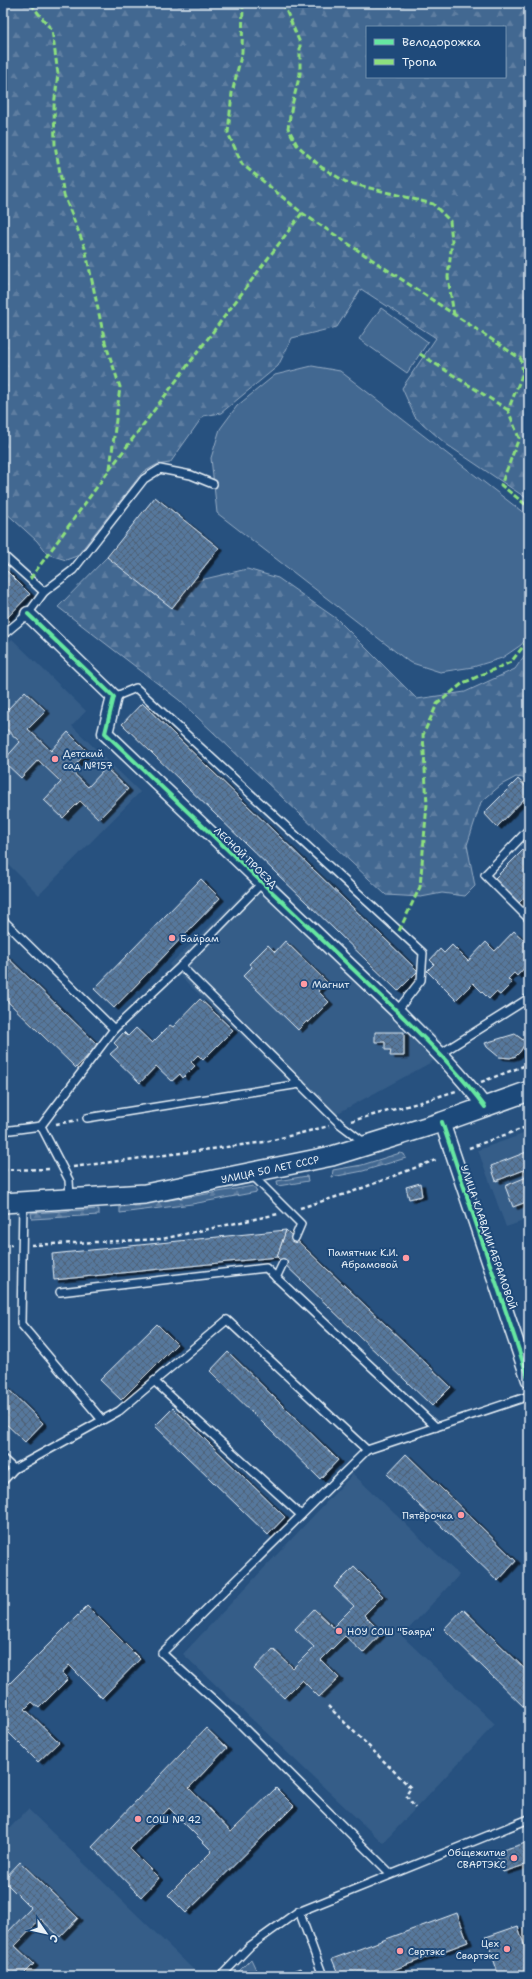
<svg xmlns="http://www.w3.org/2000/svg" width="532" height="1979" font-family="'Shantell Sans',sans-serif">
  <style>
    .built { fill: #355d88 }
    .forest { fill: url(#forest-firs); stroke: #96acc4; fill-rule: evenodd }
    .green { fill: #436891; stroke: #96acc4 }
    .building { fill: url(#building-cross-hatch); stroke: #e8f1f8; filter: url(#shadow) }
    .lines { fill: none; stroke-linecap: round; stroke-linejoin: round }
    .service-casing { stroke: #e8f1f8; stroke-width: 10 }
    .minor-casing { stroke: #e8f1f8; stroke-width: 17 }
    .secondary-casing { stroke: #e8f1f8; stroke-width: 22 }
    .path { stroke: #e8f1f8; stroke-width: 2.5; stroke-dasharray: 4 3; stroke-linecap: butt }
    .service { stroke: #1f4a7a; stroke-width: 7 }
    .minor { stroke: #1f4a7a; stroke-width: 14 }
    .secondary { stroke: #1f4a7a; stroke-width: 19 }
    .quiet { stroke: #8de07e; stroke-width: 3; stroke-dasharray: 6 3; stroke-linecap: butt }
    .cycleway-casing { stroke: #1f4a7a; stroke-width: 6 }
    .cycleway { stroke: #66e7a1; stroke-width: 4 }
    .poi-dot { fill: #ff9aa2; stroke: #1f4a7a; stroke-width: 1.5 }
    .labels { text-anchor: middle; stroke-width: 4; stroke-linejoin: round; paint-order: stroke }
    .poi-label { font-size: 10px; fill: #e8f1f8; stroke: #1f4a7a; text-anchor: start }
    .street-label { font-size: 10px; fill: #e8f1f8; stroke: #1f4a7a }
  </style>
  <defs>
    <pattern id="forest-firs" width="22" height="20" patternUnits="userSpaceOnUse"><rect width="22" height="20" fill="#436891"/><path d="M5 1l3.5 6h-7zM16 11l3.5 6h-7z" fill="#5e7ea1"/></pattern>
    <pattern id="building-cross-hatch" width="8" height="8" patternUnits="userSpaceOnUse"><rect width="8" height="8" fill="#57789d"/><path d="M0 0l8 8M0 8l8-8" fill="none" stroke="#4f6278"/></pattern>
    <filter id="shadow"><feDropShadow dx="4.5" dy="2.5" stdDeviation="0" flood-color="#0009"/></filter>
  </defs>
  <rect width="100%" height="100%" fill="#27517f"/>
  <filter id="ink" filterUnits="userSpaceOnUse"><feTurbulence type="fractalNoise" baseFrequency=".025" numOctaves="2"/><feDisplacementMap in="SourceGraphic" scale="8" xChannelSelector="R" yChannelSelector="G"/><feConvolveMatrix kernelMatrix="1 2 1 2 8 2 1 2 1" color-interpolation-filters="sRGB"/></filter>
  <g filter="url(#ink)">
    <g class="built">
      <path d="M 12,639 L 86,711 L 72,726 L 140,792 L 39,895 L 3,859 L 3,648 Z"/>
      <path d="M 263,874 L 452,1051 L 327,1119 L 169,965 Z"/>
      <path d="M 529,1132 L 529,1219 L 506,1227 L 478,1150 Z"/>
      <path d="M 353,1474 L 459,1575 L 402,1636 L 495,1724 L 383,1843 L 183,1654 Z"/>
      <path d="M 28,1809 L 200,1976 L 3,1976 L 3,1835 Z"/>
    </g>
    <g class="forest">
      <path d="M 3,3 L 529,3 L 529,500 L 446,444 L 415,417 L 402,388 L 436,338 L 361,289 L 337,327 L 292,338 L 278,366 L 221,413 L 203,416 L 170,463 L 156,465 L 142,473 L 77,556 L 66,560 L 47,554 L 37,541 L 3,510 ZM 367,27 L 505,27 L 505,77 L 367,77 Z"/>
      <path d="M 107,557 L 192,582 L 247,569 L 278,578 L 337,619 L 417,699 L 465,692 L 515,669 L 529,649 L 529,782 L 523,778 L 516,777 L 501,785 L 481,802 L 467,845 L 475,886 L 465,896 L 442,893 L 421,897 L 386,895 L 179,700 L 58,607 Z"/>
      <path d="M 400,1153 L 404,1154 L 406,1158 L 363,1171 L 332,1177 L 333,1170 L 362,1165 Z"/>
      <path d="M 307,1176 L 308,1181 L 278,1186 L 277,1181 Z"/>
      <path d="M 253,1186 L 257,1192 L 192,1204 L 120,1213 L 120,1207 L 189,1197 Z"/>
      <path d="M 99,1209 L 99,1215 L 32,1219 L 31,1213 Z"/>
    </g>
    <g class="green">
      <path d="M 381,308 L 428,342 L 407,373 L 359,339 Z"/>
      <path d="M 312,366 L 340,371 L 529,517 L 529,634 L 521,645 L 502,658 L 473,667 L 440,672 L 409,662 L 217,513 L 211,458 L 220,429 L 237,406 L 275,375 Z"/>
      <path d="M 251,1959 L 259,1976 L 234,1976 Z"/>
    </g>
    <g class="building">
      <path d="M 155,497 L 219,548 L 172,608 L 107,557 Z"/>
      <path d="M 3,567 L 30,594 L 4,621 L 3,620 Z"/>
      <path d="M 25,691 L 46,711 L 28,729 L 51,751 L 68,732 L 88,752 L 70,770 L 88,787 L 106,768 L 128,789 L 99,819 L 80,801 L 63,818 L 44,800 L 61,782 L 38,760 L 21,778 L 3,761 L 20,742 L 3,726 L 3,705 L 8,709 Z"/>
      <path d="M 142,703 L 418,971 L 398,991 L 122,724 Z"/>
      <path d="M 518,779 L 529,789 L 529,794 L 497,827 L 484,813 Z"/>
      <path d="M 529,844 L 529,893 L 518,904 L 493,880 Z"/>
      <path d="M 201,879 L 220,898 L 114,1008 L 94,989 Z"/>
      <path d="M 514,931 L 529,945 L 529,963 L 517,976 L 514,973 L 508,979 L 512,983 L 500,995 L 496,992 L 489,999 L 473,983 L 456,1000 L 427,971 L 434,964 L 430,960 L 440,949 L 444,953 L 452,945 L 468,961 L 486,942 L 495,951 Z"/>
      <path d="M 285,941 L 327,982 L 318,991 L 329,1002 L 308,1023 L 307,1021 L 298,1030 L 243,976 L 252,967 L 249,964 L 268,945 L 275,952 Z"/>
      <path d="M 3,953 L 98,1045 L 76,1068 L 3,997 Z"/>
      <path d="M 200,999 L 233,1030 L 203,1060 L 198,1055 L 191,1062 L 195,1066 L 183,1078 L 180,1074 L 172,1081 L 156,1066 L 140,1083 L 110,1054 L 118,1047 L 114,1043 L 124,1032 L 128,1036 L 136,1028 L 152,1043 L 170,1025 L 173,1027 Z"/>
      <path d="M 375,1032 L 404,1032 L 404,1056 L 390,1056 L 391,1050 L 385,1050 L 385,1042 L 375,1042 Z"/>
      <path d="M 515,1034 L 526,1042 L 520,1052 L 516,1056 L 510,1058 L 499,1057 L 487,1047 L 485,1043 Z"/>
      <path d="M 529,1151 L 529,1168 L 496,1181 L 491,1166 Z"/>
      <path d="M 529,1176 L 529,1201 L 513,1207 L 505,1186 Z"/>
      <path d="M 420,1183 L 422,1196 L 409,1199 L 406,1187 Z"/>
      <path d="M 286,1230 L 451,1387 L 432,1406 L 277,1257 Z"/>
      <path d="M 286,1230 L 277,1257 L 54,1280 L 52,1254 Z"/>
      <path d="M 157,1324 L 177,1344 L 121,1400 L 100,1380 Z"/>
      <path d="M 228,1352 L 338,1460 L 320,1479 L 210,1371 Z"/>
      <path d="M 3,1384 L 43,1423 L 25,1442 L 3,1421 Z"/>
      <path d="M 173,1408 L 285,1517 L 268,1535 L 155,1426 Z"/>
      <path d="M 406,1454 L 516,1561 L 498,1581 L 387,1474 Z"/>
      <path d="M 354,1567 L 383,1596 L 364,1615 L 382,1633 L 363,1653 L 345,1636 L 321,1660 L 339,1678 L 319,1697 L 302,1680 L 284,1698 L 254,1669 L 273,1649 L 293,1668 L 314,1647 L 295,1629 L 314,1609 L 333,1627 L 354,1606 L 334,1587 Z"/>
      <path d="M 87,1606 L 140,1659 L 102,1698 L 69,1665 L 62,1673 L 68,1679 L 39,1708 L 32,1702 L 25,1709 L 59,1742 L 38,1762 L 3,1727 L 3,1690 Z"/>
      <path d="M 463,1609 L 529,1673 L 529,1712 L 444,1629 Z"/>
      <path d="M 206,1728 L 227,1748 L 189,1788 L 231,1832 L 276,1788 L 294,1806 L 186,1913 L 168,1895 L 212,1851 L 169,1808 L 130,1849 L 159,1878 L 141,1897 L 92,1847 Z"/>
      <path d="M 529,1842 L 529,1867 L 528,1864 L 503,1872 L 496,1852 Z"/>
      <path d="M 20,1862 L 78,1918 L 60,1937 L 41,1919 L 15,1946 L 34,1964 L 22,1976 L 10,1976 L 3,1969 L 3,1934 L 5,1935 L 31,1908 L 3,1880 Z"/>
      <path d="M 457,1913 L 468,1942 L 377,1976 L 339,1976 L 332,1959 Z"/>
      <path d="M 518,1926 L 529,1960 L 529,1976 L 499,1976 L 486,1937 Z"/>
      <path d="M 300,1968 L 303,1976 L 280,1976 Z"/>
    </g>
    <g class="lines">
      <defs>
        <g id="service">
          <path d="M 3,555 L 44,592"/>
          <path d="M 3,635 L 28,614 L 44,592 L 73,570 L 144,479 L 160,469 L 191,475 L 213,484"/>
          <path d="M 114,697 L 136,688 L 423,953 L 421,980 L 397,1011"/>
          <path d="M 529,829 L 485,875 L 529,919"/>
          <path d="M 262,883 L 181,966 L 340,1124 L 365,1143"/>
          <path d="M 3,920 L 114,1029 L 41,1126 L 3,1131"/>
          <path d="M 114,1029 L 181,966"/>
          <path d="M 440,1054 L 529,998"/>
          <path d="M 87,1118 L 300,1084"/>
          <path d="M 41,1126 L 69,1180 L 70,1197"/>
          <path d="M 251,1174 L 301,1224 L 295,1238"/>
          <path d="M 23,1202 L 21,1324 L 102,1420"/>
          <path d="M 276,1278 L 283,1263"/>
          <path d="M 60,1292 L 266,1268 L 436,1427"/>
          <path d="M 154,1381 L 301,1515"/>
          <path d="M 367,1450 L 162,1653 L 234,1718 L 391,1874"/>
          <path d="M 3,1459 L 14,1469"/>
          <path d="M 3,1481 L 14,1469 L 119,1411 L 227,1320 L 367,1450 L 529,1396"/>
          <path d="M 299,1911 L 323,1976"/>
          <path d="M 221,1976 L 250,1946 L 296,1913 L 529,1819"/>
        </g>
        <g id="minor">
          <path d="M 28,614 L 114,697 L 105,733 L 397,1011 C 428,1042 459,1072 485,1107"/>
          <path d="M 442,1122 L 529,1380"/>
        </g>
        <path id="secondary" d="M 3,1203 L 145,1194 L 332,1156 L 442,1122 L 529,1091"/>
      </defs>
      <use href="#service" class="service-casing"/>
      <use href="#minor" class="minor-casing"/>
      <use href="#secondary" class="secondary-casing"/>
      <g class="path">
        <path d="M 481,1082 L 529,1064"/>
        <path d="M 351,1121 L 418,1103 L 456,1091"/>
        <path d="M 56,1124 L 78,1120"/>
        <path d="M 469,1148 L 529,1126"/>
        <path d="M 73,1167 L 265,1142 L 329,1126"/>
        <path d="M 3,1170 L 52,1169"/>
        <path d="M 300,1208 L 352,1192 L 438,1159"/>
        <path d="M 3,1245 L 12,1245"/>
        <path d="M 31,1245 L 162,1239 L 278,1214"/>
        <path d="M 328,1706 L 411,1788 L 406,1795 L 415,1808"/>
      </g>
      <use href="#service" class="service"/>
      <use href="#minor" class="minor"/>
      <use href="#secondary" class="secondary"/>
      <g class="quiet">
        <path d="M 32,3 L 34,8 L 52,30 L 58,74 L 54,106 L 55,145 L 64,195 L 85,248 L 105,342 L 120,387 L 110,469"/>
        <path d="M 243,3 L 242,52 L 232,93 L 228,133 L 242,164 L 302,213 L 521,359 L 523,373 L 508,410 L 519,438 L 501,485 L 525,504 L 529,509"/>
        <path d="M 283,3 L 300,43 L 300,74 L 292,105 L 288,128 L 297,145 L 321,167 L 346,182 L 433,204 L 450,221 L 452,241 L 448,277 L 454,315"/>
        <path d="M 420,354 L 508,410"/>
        <path d="M 30,579 L 110,469 L 302,213"/>
        <path d="M 399,931 L 420,887 L 427,804 L 423,735 L 437,704 L 463,683 L 511,662 L 529,639"/>
      </g>
      <defs>
        <g id="cycleway">
          <path d="M 28,614 L 114,697 L 105,733 L 397,1011 C 428,1042 459,1072 485,1107"/>
          <path d="M 442,1122 L 529,1380"/>
        </g>
      </defs>
      <use href="#cycleway" class="cycleway-casing"/>
      <use href="#cycleway" class="cycleway"/>
    </g>
  </g>
  <g class="poi-dot">
    <circle cx="55" cy="759" r="4"/>
    <circle cx="172" cy="938" r="4"/>
    <circle cx="304" cy="984" r="4"/>
    <circle cx="406" cy="1258" r="4"/>
    <circle cx="461" cy="1515" r="4"/>
    <circle cx="339" cy="1631" r="4"/>
    <circle cx="138" cy="1819" r="4"/>
    <circle cx="514" cy="1858" r="4"/>
    <circle cx="507" cy="1949" r="4"/>
    <circle cx="400" cy="1951" r="4"/>
  </g>
  <g class="labels">
    <g class="poi-label">
      <text x="63" y="757">Детский<tspan x="63" dy="12">сад №157</tspan></text>
      <text x="180" y="942">Байрам</text>
      <text x="312" y="988">Магнит</text>
      <text x="398" y="1256" text-anchor="end">Памятник К.И.<tspan x="398" dy="12">Абрамовой</tspan></text>
      <text x="453" y="1519" text-anchor="end">Пятёрочка</text>
      <text x="347" y="1635">НОУ СОШ "Баярд"</text>
      <text x="146" y="1823">СОШ № 42</text>
      <text x="506" y="1856" text-anchor="end">Общежитие<tspan x="506" dy="12">СВАРТЭКС</tspan></text>
      <text x="499" y="1947" text-anchor="end">Цех<tspan x="499" dy="12">Свартэкс</tspan></text>
      <text x="408" y="1955">Свртэкс</text>
    </g>
    <g class="street-label">
      <text transform="translate(246 857) rotate(44)" y="4">ЛЕСНОЙ ПРОЕЗД</text>
      <text transform="translate(270 1169) rotate(-12)" y="4">УЛИЦА 50 ЛЕТ СССР</text>
      <text transform="translate(489 1237) rotate(71)" y="4">УЛИЦА КЛАВДИИ АБРАМОВОЙ</text>
    </g>
  </g>
  <rect width="532" height="1979" fill="none" stroke="#1f4a7a" stroke-width="16"/>
  <rect x="8" y="8" width="516" height="1963" fill="none" stroke="#e8f1f8" stroke-width="1.5" filter="url(#ink)"/>
  <rect x="366" y="26" width="140" height="52" fill="#1f4a7a" stroke="#6f8dac"/>
  <rect x="374" y="39" width="20" height="6" fill="#66e7a1" stroke="#6f8dac"/>
  <text x="402" y="46" font-size="12" fill="#e8f1f8">Велодорожка</text>
  <rect x="374" y="59" width="20" height="6" fill="#8de07e" stroke="#6f8dac"/>
  <text x="402" y="66" font-size="12" fill="#e8f1f8">Тропа</text>
  <g transform="translate(46 1933) rotate(124)" stroke="#1f4a7a" stroke-width="3" paint-order="stroke">
  <path d="M0-3L7 15L0 10L-7 15Z" fill="#e8f1f8"/>
  <text y="-6" font-size="11" font-weight="bold" text-anchor="middle" fill="#e8f1f8">С</text>
  </g>
</svg>
